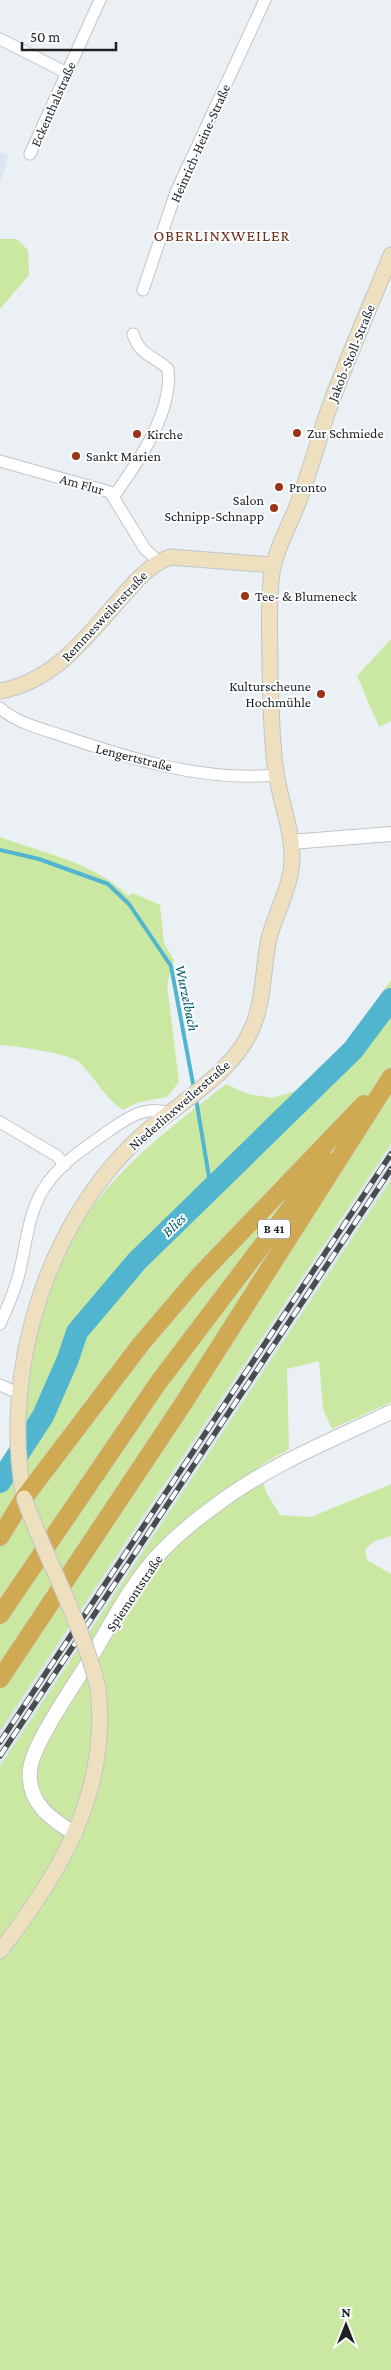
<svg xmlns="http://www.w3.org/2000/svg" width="391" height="2370" font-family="'Crimson Pro',serif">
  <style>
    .built { fill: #dbe6f0 }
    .green { fill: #cbe8a2 }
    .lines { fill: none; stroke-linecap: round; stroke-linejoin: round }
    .stream { stroke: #52b5d0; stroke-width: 4 }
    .river { stroke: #52b5d0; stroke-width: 22 }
    .minor-casing { stroke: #c0c5c8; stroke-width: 13 }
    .tertiary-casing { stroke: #c0c5c8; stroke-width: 16 }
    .secondary-casing { stroke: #c0c5c8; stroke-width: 17 }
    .trunk-casing { stroke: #cecece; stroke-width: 19 }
    .minor { stroke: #fff; stroke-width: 11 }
    .tertiary { stroke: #fff; stroke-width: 14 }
    .secondary { stroke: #eedfbe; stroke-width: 15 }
    .trunk { stroke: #d0aa53; stroke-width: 18 }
    .rail-casing { stroke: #494b4d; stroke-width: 5.5 }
    .rail { stroke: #fbfdfe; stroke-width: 4; stroke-dasharray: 11; stroke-linecap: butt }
    .secondary-bridge-casing { stroke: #c0c5c8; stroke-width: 17; stroke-linecap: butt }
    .secondary-bridge { stroke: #eedfbe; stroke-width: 15 }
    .poi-dot { fill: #9b3316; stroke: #fbfdfe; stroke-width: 2 }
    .labels { text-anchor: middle; stroke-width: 4; stroke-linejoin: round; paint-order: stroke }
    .shield { fill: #fbfdfe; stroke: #606263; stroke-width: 1 }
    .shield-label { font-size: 12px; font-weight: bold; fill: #1e2021 }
    .street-label { font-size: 14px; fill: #1e2021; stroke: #fbfdfe }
    .poi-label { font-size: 14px; fill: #1e2021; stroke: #fbfdfe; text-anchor: start }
    .water-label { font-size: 15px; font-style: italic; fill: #005a6d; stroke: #fbfdfe }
    .quarter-label { font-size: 16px; letter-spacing: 1px; fill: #6f2c1a; stroke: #fbfdfe }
  </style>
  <rect width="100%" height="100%" fill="#ebf0f4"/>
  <g class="built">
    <path d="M 0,152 L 9,155 L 0,183 Z"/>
    <path d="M 391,1144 L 391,1180 L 0,1766 L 0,1731 Z"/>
  </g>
  <g class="green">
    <path d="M 0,239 L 17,239 L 28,250 L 29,275 L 0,309 Z"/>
    <path d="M 391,639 L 391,721 L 379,727 L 357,676 Z"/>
    <path d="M 0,837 C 41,852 98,864 128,896 L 133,893 L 160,905 L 164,943 L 174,960 L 167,984 L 179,1082 L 167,1097 L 139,1102 L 123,1110 C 104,1098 95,1077 79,1062 C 68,1053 15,1046 0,1045 Z"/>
    <path d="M 391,980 L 391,1144 L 0,1731 L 0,1474 L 28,1447 C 27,1428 24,1408 25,1390 C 31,1335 55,1262 86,1216 C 122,1163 176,1123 226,1084 L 248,1094 L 272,1098 L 295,1091 L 344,1045 Z"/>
    <path d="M 391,1180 L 391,1402 L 332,1429 L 323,1409 L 319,1361 L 287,1369 L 289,1449 L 258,1467 L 266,1492 L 280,1515 L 311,1517 L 391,1484 L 391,1536 L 375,1541 L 365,1549 L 367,1560 L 391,1574 L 391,2370 L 0,2370 L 0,1766 Z"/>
  </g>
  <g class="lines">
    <g class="stream">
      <path d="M 0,850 L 39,859 L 108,884 L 129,904 L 171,966 L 194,1089"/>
      <path d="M 196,1099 L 211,1189"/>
    </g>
    <path class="river" d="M 0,1482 L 43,1416 L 68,1359 L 77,1332 L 137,1261 L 353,1050 L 391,999"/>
    <defs>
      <g id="minor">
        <path d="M 0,39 L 67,73"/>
        <path d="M 30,154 L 100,0"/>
        <path d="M 143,290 L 176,192 L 265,0"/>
        <path d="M 0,461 L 110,492 L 145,549 L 158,561"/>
        <path d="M 114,496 C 138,462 173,413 168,369 C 153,355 140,356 133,334"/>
        <path d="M 0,708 C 17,723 42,729 63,736 C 131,759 204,782 276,775"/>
        <path d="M 0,1122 L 57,1156 L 65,1165"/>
        <path d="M 0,1324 C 7,1309 13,1294 18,1278 C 27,1245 27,1209 49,1181 C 64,1161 90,1144 110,1130 C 129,1117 146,1105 169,1113"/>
        <path d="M 0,1385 L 11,1390"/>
      </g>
      <g id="tertiary">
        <path d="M 291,842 L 391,834"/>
        <path d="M 75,1834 C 51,1819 27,1803 30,1770 C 32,1745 74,1685 89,1661 C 111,1624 132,1581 162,1551 C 180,1532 202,1515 223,1500 C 274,1463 334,1439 391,1412"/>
      </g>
      <g id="secondary">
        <path d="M 0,691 C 55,681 86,637 121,598 C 136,581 149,565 170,557 L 272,565"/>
        <path d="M 24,1498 C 0,1369 48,1216 148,1130 C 184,1099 234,1073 253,1026 C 264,999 263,967 269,938 C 276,912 291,887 292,860 C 293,831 280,801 276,772 C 271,738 271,704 270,670 C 270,641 268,611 271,581 C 273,552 290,526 300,498 C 310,470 318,442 327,414 C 346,360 370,307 391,255"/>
        <path d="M 0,1951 C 60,1874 110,1791 98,1688"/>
      </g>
      <g id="trunk">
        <path d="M 0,1537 L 24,1498 L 141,1344 L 199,1276 L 364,1104"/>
        <path d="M 0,1615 L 158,1383 L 326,1161"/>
        <path d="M 0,1679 L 183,1404 L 391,1077"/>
      </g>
    </defs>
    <use href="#minor" class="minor-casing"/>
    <use href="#tertiary" class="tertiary-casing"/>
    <use href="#secondary" class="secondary-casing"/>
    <use href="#trunk" class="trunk-casing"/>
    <use href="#minor" class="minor"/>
    <use href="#tertiary" class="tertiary"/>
    <use href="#secondary" class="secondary"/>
    <use href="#trunk" class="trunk"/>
    <defs>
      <g id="rail">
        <path d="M 0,1742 L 391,1154"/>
        <path d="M 0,1756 L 391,1169"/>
      </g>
    </defs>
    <use href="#rail" class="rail-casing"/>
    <use href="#rail" class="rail"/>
    <defs>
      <path id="secondary-bridge" d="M 24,1498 C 47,1562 82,1622 98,1688"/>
    </defs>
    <use href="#secondary-bridge" class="secondary-bridge-casing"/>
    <use href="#secondary-bridge" class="secondary-bridge"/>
  </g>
  <g class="poi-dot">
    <circle cx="297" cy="433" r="5"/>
    <circle cx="137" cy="434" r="5"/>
    <circle cx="76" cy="456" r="5"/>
    <circle cx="279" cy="487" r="5"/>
    <circle cx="274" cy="508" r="5"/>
    <circle cx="245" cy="596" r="5"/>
    <circle cx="321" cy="694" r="5"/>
  </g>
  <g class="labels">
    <rect class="shield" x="258" y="1219.5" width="32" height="19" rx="4"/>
    <g class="shield-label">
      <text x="274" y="1233">B 41</text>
    </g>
    <g class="street-label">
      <text transform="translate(53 104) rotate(-66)" y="5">Eckenthalstraße</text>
      <text transform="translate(200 143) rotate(-66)" y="5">Heinrich-Heine-Straße</text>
      <text transform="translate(351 353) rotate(-68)" y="5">Jakob-Stoll-Straße</text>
      <text transform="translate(82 484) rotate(16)" y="5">Am Flur</text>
      <text transform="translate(104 616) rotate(-47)" y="5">Remmesweilerstraße</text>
      <text transform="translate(134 757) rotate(14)" y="5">Lengertstraße</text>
      <text transform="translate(179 1105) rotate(-41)" y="5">Niederlinxweilerstraße</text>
      <text transform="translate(134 1593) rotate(-56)" y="5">Spiemontstraße</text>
    </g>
    <g class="poi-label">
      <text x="307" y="438">Zur Schmiede</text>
      <text x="147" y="439">Kirche</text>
      <text x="86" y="461">Sankt Marien</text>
      <text x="289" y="492">Pronto</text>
      <text x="264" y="505" text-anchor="end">Salon<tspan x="264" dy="16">Schnipp-Schnapp</tspan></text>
      <text x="255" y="601">Tee- &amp; Blumeneck</text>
      <text x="311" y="691" text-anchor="end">Kulturscheune<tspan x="311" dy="16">Hochmühle</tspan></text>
    </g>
    <g class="water-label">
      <text transform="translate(187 998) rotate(78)" y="5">Wurzelbach</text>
      <text transform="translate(174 1225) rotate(-44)" y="5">Blies</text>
    </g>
    <g class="quarter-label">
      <text x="222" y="241">OBERLINXWEILER</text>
    </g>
  </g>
  <g transform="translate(346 2325)" stroke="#fbfdfe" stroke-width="4" paint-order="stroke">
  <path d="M0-4L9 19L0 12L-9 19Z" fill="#1e2021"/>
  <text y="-8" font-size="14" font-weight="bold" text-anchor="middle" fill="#1e2021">N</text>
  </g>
  <path d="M22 42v8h94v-8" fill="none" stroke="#1e2021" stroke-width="2.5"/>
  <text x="30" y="42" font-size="15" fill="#1e2021" stroke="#fbfdfe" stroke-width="4" paint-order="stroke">50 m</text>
</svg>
